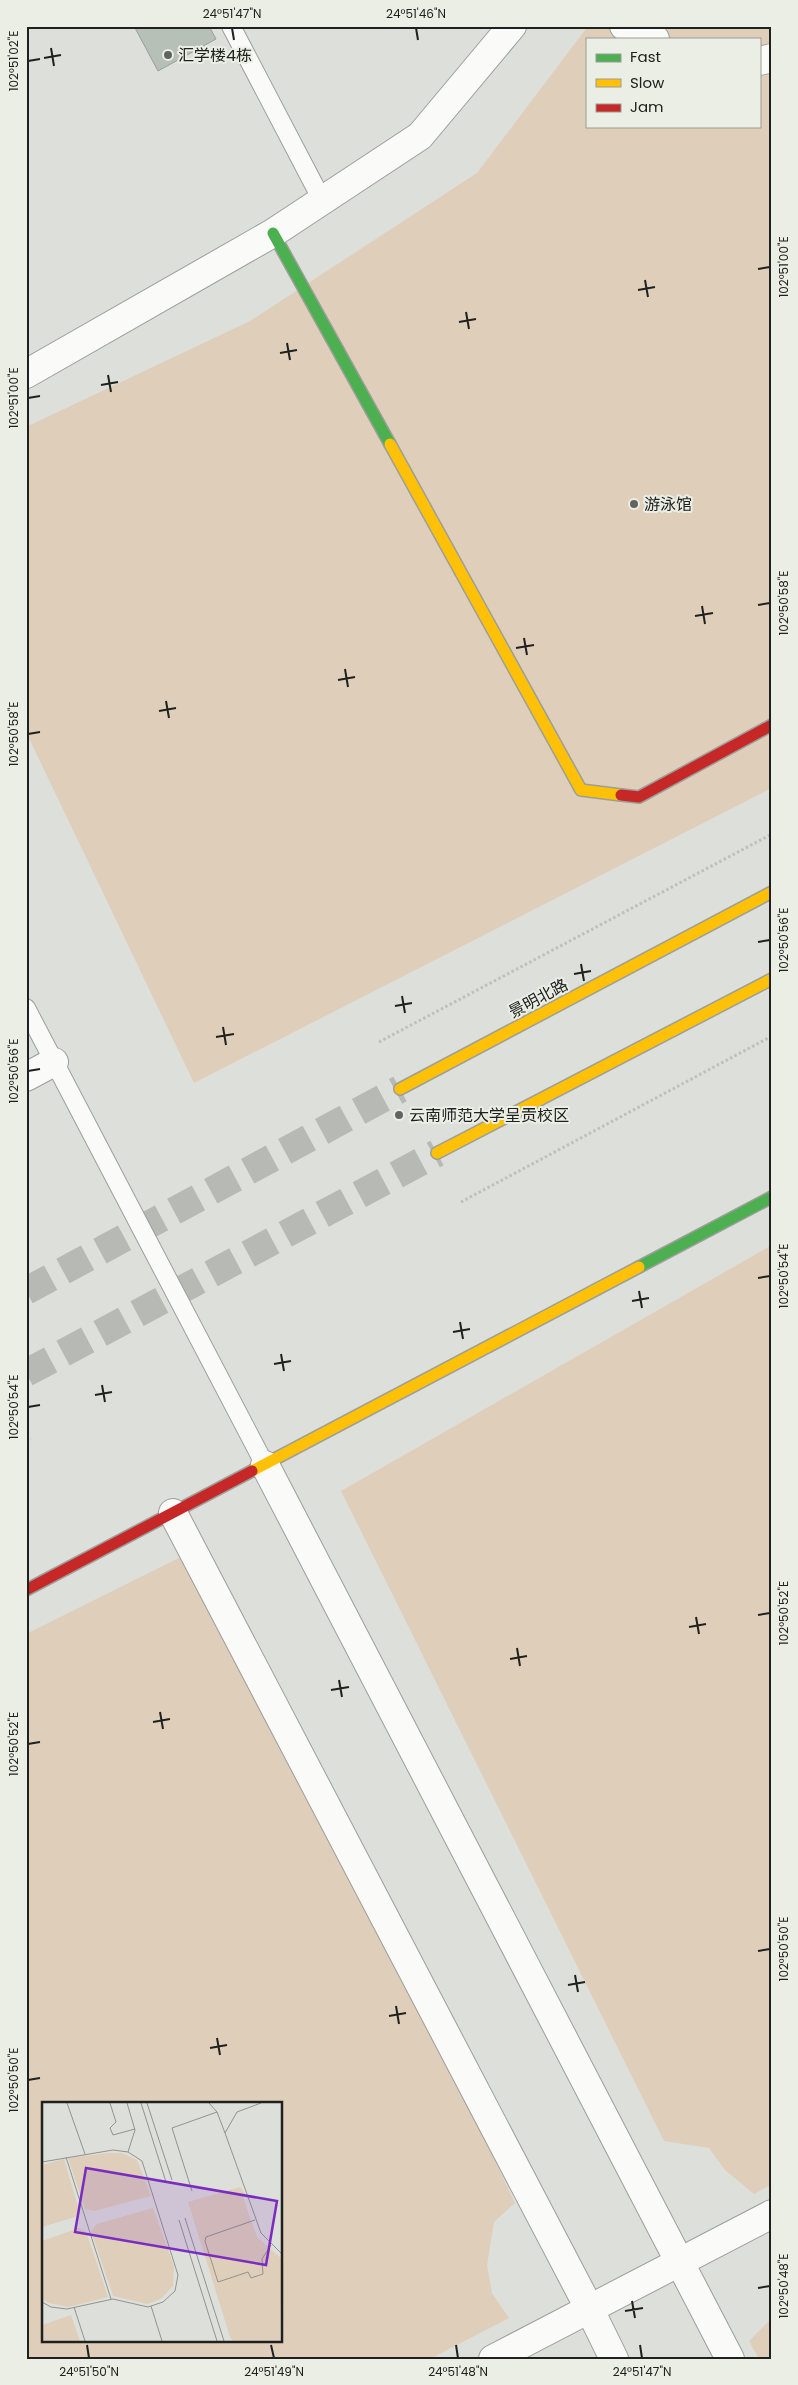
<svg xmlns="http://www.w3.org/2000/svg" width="798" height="2385" font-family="Poppins,'Noto Sans SC',sans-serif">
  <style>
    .green { fill: #dfcfba; fill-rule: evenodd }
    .building { fill: #b6c0b7; stroke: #9b9e9a }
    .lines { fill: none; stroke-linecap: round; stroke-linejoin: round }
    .secondary-tunnel { stroke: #b7b9b4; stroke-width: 28; stroke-dasharray: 28 14; stroke-linecap: butt }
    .lane-casing { stroke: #9c9e9a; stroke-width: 20 }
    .street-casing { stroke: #9c9e9a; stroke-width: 30 }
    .fast-casing { stroke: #9c9e9a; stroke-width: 14 }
    .slow-casing { stroke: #9c9e9a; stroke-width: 14 }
    .jam-casing { stroke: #9c9e9a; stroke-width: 14 }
    .path { stroke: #bfbfbe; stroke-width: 3; stroke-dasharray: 2.5 2.5; stroke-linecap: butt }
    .lane { stroke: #fafaf9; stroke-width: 18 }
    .street { stroke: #fafaf9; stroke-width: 28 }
    .fast { stroke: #4caf50; stroke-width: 11 }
    .slow { stroke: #ffc107; stroke-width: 11 }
    .jam { stroke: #c62828; stroke-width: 11 }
    .ticks { fill: none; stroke: #20211e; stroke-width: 2 }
    .poi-dot { fill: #626460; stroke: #ebeee5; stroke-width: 2 }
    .labels { text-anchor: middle; stroke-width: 4; stroke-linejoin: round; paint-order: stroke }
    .poi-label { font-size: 16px; fill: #20211e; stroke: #ebeee5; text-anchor: start }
    .street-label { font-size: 16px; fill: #20211e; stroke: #ebeee5 }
    .inset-road { fill: none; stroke: #91938f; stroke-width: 1 }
    .view { fill: #7b2cbf; fill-opacity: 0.15; stroke: #7b2cbf; stroke-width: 2.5 }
    .inset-edge { fill: none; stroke: #20211e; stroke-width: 2.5 }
    .neatline { fill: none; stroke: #20211e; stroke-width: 2 }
    .ticks-label { font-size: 12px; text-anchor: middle; fill: #20211e }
  </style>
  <rect width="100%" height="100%" fill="#dddfda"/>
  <g class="green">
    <path d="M 588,26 L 772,26 L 772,788 L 194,1083 L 26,732 L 26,427 L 250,321 L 477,173 ZM 587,39 L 759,39 L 759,126 L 587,126 Z"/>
    <path d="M 772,1245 L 772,2184 L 754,2194 L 725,2170 L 709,2148 L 664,2141 L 341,1491 Z"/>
    <path d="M 201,1547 L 515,2203 L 494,2222 L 487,2265 L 492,2293 L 509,2318 L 430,2359 L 26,2359 L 26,1634 ZM 44,2104 L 281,2104 L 281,2341 L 44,2341 Z"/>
    <path d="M 772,2312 L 772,2359 L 759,2359 L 749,2341 L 770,2320 Z"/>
  </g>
  <path class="building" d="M 134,26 L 209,26 L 216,39 L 158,71 Z"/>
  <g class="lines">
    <g class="secondary-tunnel">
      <path d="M 26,1291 L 400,1089"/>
      <path d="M 26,1373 L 437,1153"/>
    </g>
    <defs>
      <g id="lane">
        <path d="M 231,26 L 323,202"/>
        <path d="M 26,1008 L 265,1465"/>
      </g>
      <g id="street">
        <path d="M 624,26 L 655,39"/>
        <path d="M 759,61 L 772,58"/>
        <path d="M 26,374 L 273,233 L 420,136 L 512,26"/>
        <path d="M 26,1077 L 54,1062"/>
        <path d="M 265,1465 L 730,2359"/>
        <path d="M 173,1513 L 589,2308 L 614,2359"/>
        <path d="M 493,2359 L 772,2214"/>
      </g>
      <g id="fast">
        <path d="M 273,233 L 390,444"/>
        <path d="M 639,1267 L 772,1197"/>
      </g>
      <g id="slow">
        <path d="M 390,444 L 581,790 L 621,795"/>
        <path d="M 400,1089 L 772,892"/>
        <path d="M 437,1153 L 772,979"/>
        <path d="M 252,1471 L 639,1267"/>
      </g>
      <g id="jam">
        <path d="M 621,795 L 639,797 L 772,725"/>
        <path d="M 26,1590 L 252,1471"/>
      </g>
    </defs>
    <use href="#lane" class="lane-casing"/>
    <use href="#street" class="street-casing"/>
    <use href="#fast" class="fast-casing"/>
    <use href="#slow" class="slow-casing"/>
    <use href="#jam" class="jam-casing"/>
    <g class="path">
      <path d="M 379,1042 L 772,834"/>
      <path d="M 461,1202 L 772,1036"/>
      <path d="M 26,1441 L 31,1439"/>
    </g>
    <use href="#lane" class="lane"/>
    <use href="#street" class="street"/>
    <use href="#fast" class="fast"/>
    <use href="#slow" class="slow"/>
    <use href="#jam" class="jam"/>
  </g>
  <path class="ticks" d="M 232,28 L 234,40M 416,28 L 418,40M 51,48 L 54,66M 44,58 L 61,55M 28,61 L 40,59M 758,269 L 770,267M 645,280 L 648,297M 638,290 L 655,287M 466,312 L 469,329M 459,322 L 476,319M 287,343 L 290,360M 280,353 L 297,350M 108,375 L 111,392M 101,385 L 118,382M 28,398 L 40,396M 758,605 L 770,603M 702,606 L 705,624M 695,616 L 713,613M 524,638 L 527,655M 516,648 L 534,645M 345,669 L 348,687M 338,680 L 355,677M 166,701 L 169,718M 159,711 L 176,708M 28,734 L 40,732M 758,942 L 770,940M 581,964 L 584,981M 574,974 L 591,971M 402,996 L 405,1013M 395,1006 L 412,1003M 223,1027 L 226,1045M 216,1037 L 234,1034M 28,1071 L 40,1069M 758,1278 L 770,1276M 639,1291 L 642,1308M 632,1301 L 649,1298M 460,1322 L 463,1339M 453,1332 L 470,1329M 281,1354 L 284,1371M 274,1364 L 291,1361M 102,1385 L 105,1402M 95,1395 L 112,1392M 28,1407 L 40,1405M 758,1615 L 770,1613M 696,1617 L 699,1634M 689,1627 L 706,1624M 517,1648 L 520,1666M 510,1659 L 527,1656M 339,1680 L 342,1697M 331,1690 L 349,1687M 160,1712 L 163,1729M 153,1722 L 170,1719M 28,1744 L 40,1742M 758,1951 L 770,1949M 575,1975 L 578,1992M 568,1985 L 585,1982M 396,2006 L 399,2024M 389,2016 L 406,2013M 217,2038 L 220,2055M 210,2048 L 227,2045M 28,2080 L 40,2078M 758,2288 L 770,2286M 632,2301 L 635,2318M 625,2311 L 643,2308M 87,2345 L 89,2358M 271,2345 L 274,2358M 456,2345 L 458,2358M 640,2345 L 642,2358"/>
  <g class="poi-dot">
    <circle cx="168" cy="55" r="5"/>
    <circle cx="634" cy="504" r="5"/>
    <circle cx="399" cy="1115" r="5"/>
  </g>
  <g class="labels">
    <g class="poi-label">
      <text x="178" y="61">汇学楼4栋</text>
      <text x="644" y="510">游泳馆</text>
      <text x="409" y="1121">云南师范大学呈贡校区</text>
    </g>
    <g class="street-label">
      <text transform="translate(538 998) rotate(-28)" y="6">景明北路</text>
    </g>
  </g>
  <g transform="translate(42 2102)">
    <rect width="240" height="240" fill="#dddfda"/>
    <path d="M 66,51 L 80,51 L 95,58 L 109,94 L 52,109 L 43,107 L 26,56 ZM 22,57 L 37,108 L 33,115 L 0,125 L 0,63 ZM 198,85 L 203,92 L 201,95 L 215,135 L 240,157 L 238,239 L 191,239 L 188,235 L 146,100 ZM 111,106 L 132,164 L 131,184 L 119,197 L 105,202 L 71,194 L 49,129 L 55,122 ZM 37,126 L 44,129 L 66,195 L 26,205 L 7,201 L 0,197 L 0,139 ZM 29,213 L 38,239 L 0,239 L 0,223 Z" fill="#dfcfba"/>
    <path class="inset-road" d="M 25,1 L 43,52M 68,1 L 74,20 L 68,26 L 71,33 L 93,27M 85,1 L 93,28 L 86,50M 99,1 L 124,80M 105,1 L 130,78M 167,1 L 175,10 L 183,31M 219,1 L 195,10 L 183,31 L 219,131 L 240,152M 24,55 L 69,197M 0,60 L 71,48 L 86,50 L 100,59 L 136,173 L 133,189 L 121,200 L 106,205 L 71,197 L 25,207 L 9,205 L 0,200M 150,89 L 130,26 L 175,10M 143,116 L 182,239M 137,118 L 175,239M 213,118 L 164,135 L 163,139 L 176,180 L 206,170 L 209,176 L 221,172 L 220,157 L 229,143M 109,204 L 120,239M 32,205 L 43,239"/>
    <path class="view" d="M 44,66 L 235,99 L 224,163 L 33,130 Z"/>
    <rect width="240" height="240" class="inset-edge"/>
  </g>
  <rect width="798" height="2385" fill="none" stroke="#ebeee5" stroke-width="55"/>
  <rect x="586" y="38" width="175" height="90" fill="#ebeee5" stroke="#9a9c95"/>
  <rect x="596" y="54" width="25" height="8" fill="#4caf50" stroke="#9a9c95"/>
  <text x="630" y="62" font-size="15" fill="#20211e">Fast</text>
  <rect x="596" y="79" width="25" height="8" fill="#ffc107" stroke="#9a9c95"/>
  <text x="630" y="88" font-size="15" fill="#20211e">Slow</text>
  <rect x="596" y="104" width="25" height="8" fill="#c62828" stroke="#9a9c95"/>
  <text x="630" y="112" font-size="15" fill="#20211e">Jam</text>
  <rect x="28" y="28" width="742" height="2330" class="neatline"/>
  <g class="ticks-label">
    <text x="232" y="18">24°51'47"N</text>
    <text x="416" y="18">24°51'46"N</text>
    <text transform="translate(14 61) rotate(-90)" y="4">102°51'02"E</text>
    <text transform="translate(784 267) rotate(-90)" y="4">102°51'00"E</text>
    <text transform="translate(14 398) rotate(-90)" y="4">102°51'00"E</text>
    <text transform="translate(784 603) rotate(-90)" y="4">102°50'58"E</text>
    <text transform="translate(14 734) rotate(-90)" y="4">102°50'58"E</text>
    <text transform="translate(784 940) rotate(-90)" y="4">102°50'56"E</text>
    <text transform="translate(14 1071) rotate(-90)" y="4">102°50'56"E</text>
    <text transform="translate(784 1276) rotate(-90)" y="4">102°50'54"E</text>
    <text transform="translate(14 1407) rotate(-90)" y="4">102°50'54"E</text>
    <text transform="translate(784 1613) rotate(-90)" y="4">102°50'52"E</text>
    <text transform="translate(14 1744) rotate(-90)" y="4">102°50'52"E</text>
    <text transform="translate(784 1949) rotate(-90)" y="4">102°50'50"E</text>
    <text transform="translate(14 2080) rotate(-90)" y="4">102°50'50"E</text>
    <text transform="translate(784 2286) rotate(-90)" y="4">102°50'48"E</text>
    <text x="89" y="2376">24°51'50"N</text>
    <text x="274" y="2376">24°51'49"N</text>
    <text x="458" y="2376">24°51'48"N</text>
    <text x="642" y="2376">24°51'47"N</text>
  </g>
</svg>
